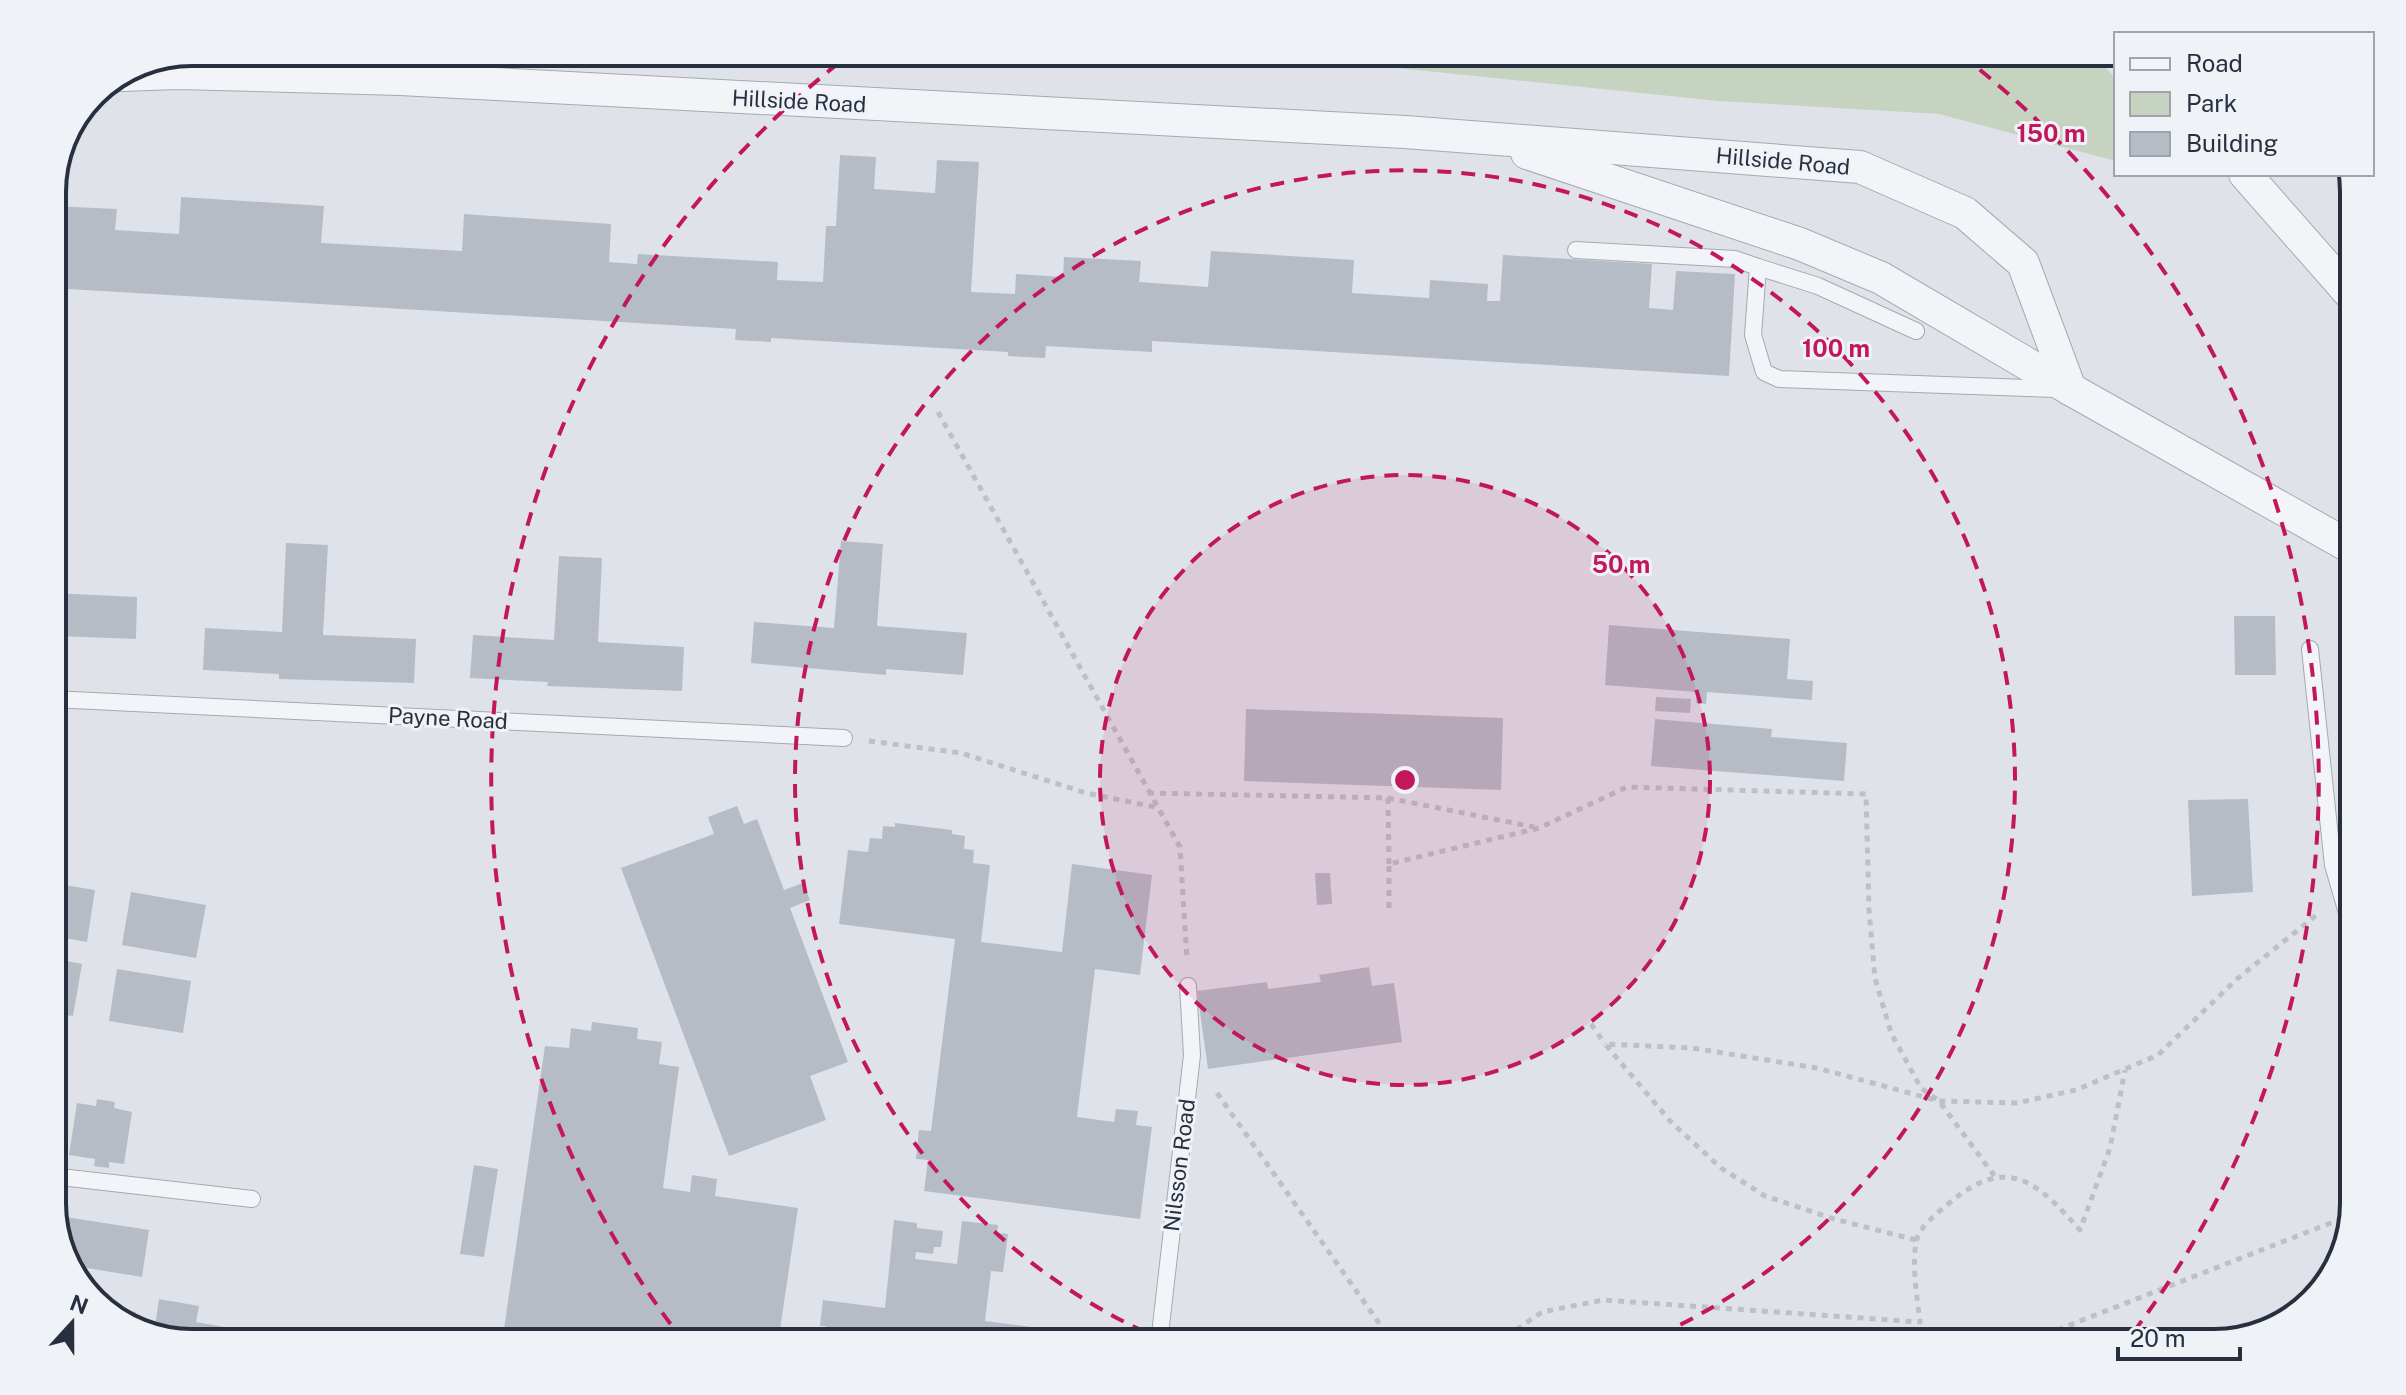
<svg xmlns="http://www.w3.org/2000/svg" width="2406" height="1395" font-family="'Public Sans',sans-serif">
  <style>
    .green { fill: #c5d3c0 }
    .building { fill: #b6bcc6 }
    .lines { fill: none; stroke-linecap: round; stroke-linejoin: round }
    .service-casing { stroke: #a4aab3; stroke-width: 18 }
    .minor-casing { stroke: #a4aab3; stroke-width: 34 }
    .path { stroke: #bdc1c7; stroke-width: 5; stroke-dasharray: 6 6; stroke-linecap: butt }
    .service { stroke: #f2f4f7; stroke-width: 16 }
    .minor { stroke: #f2f4f7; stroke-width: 32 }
    .ring { fill: none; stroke: #c2185b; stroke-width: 4; stroke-dasharray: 14 10 }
    .labels { text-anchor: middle; stroke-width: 6; stroke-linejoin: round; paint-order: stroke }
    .street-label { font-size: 22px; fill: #283040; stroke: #eff2f6 }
    .rim { fill: none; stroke: #283040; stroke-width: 4 }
    .centre { fill: #c2185b; stroke: #eff2f6; stroke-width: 4 }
    .ring-label { font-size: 24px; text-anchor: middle; font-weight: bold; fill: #c2185b; stroke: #eff2f6; stroke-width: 6; stroke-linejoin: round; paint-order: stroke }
  </style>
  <rect width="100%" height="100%" fill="#dfe3e9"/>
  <path class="green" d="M 1242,52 L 2092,52 L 2116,79 L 2116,159 L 2112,160 L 1939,114 L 1719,101 Z"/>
  <g class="building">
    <path d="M 840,155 L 876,157 L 874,189 L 935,193 L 937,160 L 979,162 L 971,292 L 1015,294 L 1016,274 L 1063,277 L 1064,257 L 1141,261 L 1139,282 L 1208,287 L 1211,251 L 1354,260 L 1352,293 L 1429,298 L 1430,280 L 1488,284 L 1487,301 L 1500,301 L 1503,255 L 1652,264 L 1649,308 L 1673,310 L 1676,271 L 1735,274 L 1729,376 L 1152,341 L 1152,352 L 1046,346 L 1045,358 L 1008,356 L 1008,352 L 771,338 L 771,342 L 735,340 L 736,329 L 52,288 L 52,206 L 117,209 L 115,230 L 179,234 L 181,197 L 324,206 L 321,243 L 462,251 L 464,214 L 611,224 L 609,262 L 637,264 L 638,254 L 778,262 L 777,280 L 823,282 L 826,226 L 836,226 Z"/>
    <path d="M 841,541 L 883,544 L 877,626 L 967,633 L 963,675 L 886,669 L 886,675 L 751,663 L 754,622 L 834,628 Z"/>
    <path d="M 286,543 L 328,545 L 323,635 L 416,639 L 414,683 L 279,679 L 279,674 L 203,670 L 205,628 L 282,632 Z"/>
    <path d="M 559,556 L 602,558 L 598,642 L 684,647 L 682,691 L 547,686 L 548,682 L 470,678 L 473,635 L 554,640 Z"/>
    <path d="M 52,593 L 137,597 L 136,639 L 59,636 L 59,639 L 52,639 Z"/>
    <path d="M 2234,616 L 2275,616 L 2276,675 L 2235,675 Z"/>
    <path d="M 1609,625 L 1790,639 L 1787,679 L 1813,681 L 1812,700 L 1707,692 L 1706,704 L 1696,703 L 1697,692 L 1605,685 Z"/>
    <path d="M 1656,697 L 1691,699 L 1690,713 L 1655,711 Z"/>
    <path d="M 1246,709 L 1503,718 L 1501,790 L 1244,781 Z"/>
    <path d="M 1655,719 L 1772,729 L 1771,737 L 1847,743 L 1844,781 L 1651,766 Z"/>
    <path d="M 2248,799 L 2253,892 L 2192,896 L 2188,800 Z"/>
    <path d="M 737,806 L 744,824 L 757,819 L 784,890 L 803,883 L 810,900 L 790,908 L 848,1062 L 810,1076 L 826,1120 L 729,1156 L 621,868 L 714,834 L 708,817 Z"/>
    <path d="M 895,823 L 952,830 L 952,834 L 965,836 L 964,849 L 974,850 L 973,863 L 990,865 L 981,942 L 1062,952 L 1072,864 L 1152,875 L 1140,975 L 1095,969 L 1077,1117 L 1114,1122 L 1116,1109 L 1138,1111 L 1136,1125 L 1152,1127 L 1140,1219 L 924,1191 L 928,1160 L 916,1159 L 919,1130 L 931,1131 L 955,939 L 839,924 L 848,850 L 868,852 L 870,838 L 882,839 L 883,826 L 895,827 Z"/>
    <path d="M 1315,873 L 1330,873 L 1332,904 L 1317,905 Z"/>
    <path d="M 52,883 L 95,890 L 87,942 L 52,936 Z"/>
    <path d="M 131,892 L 206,905 L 196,958 L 122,945 Z"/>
    <path d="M 52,958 L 82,964 L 73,1016 L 52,1013 Z"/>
    <path d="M 1369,967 L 1372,986 L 1394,983 L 1402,1042 L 1208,1069 L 1197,991 L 1267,982 L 1268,989 L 1321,982 L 1319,975 Z"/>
    <path d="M 117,969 L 191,981 L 183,1033 L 109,1021 Z"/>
    <path d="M 592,1022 L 638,1028 L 637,1039 L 662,1042 L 659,1064 L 679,1067 L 663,1188 L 690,1192 L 692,1175 L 717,1179 L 715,1196 L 798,1208 L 778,1343 L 502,1343 L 545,1046 L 569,1048 L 571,1028 L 591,1031 Z"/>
    <path d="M 52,1099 L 62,1101 L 59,1129 L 52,1128 Z"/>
    <path d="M 97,1099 L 115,1102 L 114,1108 L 132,1112 L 124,1164 L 109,1162 L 109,1168 L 94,1166 L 95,1159 L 69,1155 L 77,1103 L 96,1106 Z"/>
    <path d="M 474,1165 L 498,1169 L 484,1257 L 460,1254 Z"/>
    <path d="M 53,1215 L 149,1230 L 142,1277 L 75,1266 L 73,1275 Z"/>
    <path d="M 894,1220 L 917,1223 L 917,1228 L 943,1231 L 941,1247 L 934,1247 L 933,1254 L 916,1252 L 915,1259 L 957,1264 L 962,1221 L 998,1225 L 997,1233 L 1008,1234 L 1003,1272 L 991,1271 L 985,1321 L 1120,1338 L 1119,1343 L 824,1343 L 826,1326 L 820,1326 L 823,1300 L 885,1308 Z"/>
    <path d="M 159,1299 L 199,1306 L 196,1322 L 281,1337 L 280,1343 L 192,1343 L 154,1333 Z"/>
    <path d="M 105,1307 L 136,1312 L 133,1327 L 123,1324 Z"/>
  </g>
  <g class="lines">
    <defs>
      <g id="service">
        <path d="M 1576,250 L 1735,259 L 1758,267 L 1753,335 L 1764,372 L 1779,379 L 2056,389"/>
        <path d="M 1758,267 L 1818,286 L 1916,331"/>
        <path d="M 2310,649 L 2333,865 L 2354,937"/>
        <path d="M 52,699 L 844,738"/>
        <path d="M 52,1176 L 252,1199"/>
        <path d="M 1159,1343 L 1192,1055 L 1188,986"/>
      </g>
      <g id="minor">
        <path d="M 121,75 L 178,73 L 400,79 L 1405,132 L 1860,167 L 1965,213 L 2023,263 L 2070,389"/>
        <path d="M 1527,153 L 1800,244 L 1881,278 L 2070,389 L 2354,549"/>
        <path d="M 2245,174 L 2354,298"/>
      </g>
    </defs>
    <use href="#service" class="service-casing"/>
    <use href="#minor" class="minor-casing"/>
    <g class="path">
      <path d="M 938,412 L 1180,847 L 1187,960"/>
      <path d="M 869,741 L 961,753 L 1086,793 L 1155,807"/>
      <path d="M 1148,793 L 1388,798 L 1534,827"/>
      <path d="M 1388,798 L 1389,864"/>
      <path d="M 1389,908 L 1389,864 L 1539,828 L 1627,787 L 1866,794 L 1869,910 L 1875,978 L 1891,1033 L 1921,1088 L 1939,1101 L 1996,1178"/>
      <path d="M 1591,1024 L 1605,1044"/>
      <path d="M 1217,1093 L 1393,1343"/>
      <path d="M 1916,1240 L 1834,1219 L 1765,1196 L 1721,1168 L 1671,1122 L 1605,1044 L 1692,1048 L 1817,1068 L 1939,1101 L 2017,1103 L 2076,1090 L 2158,1055 L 2237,979 L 2319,913"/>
      <path d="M 2049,1334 L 2083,1343"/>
      <path d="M 1497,1343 L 1542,1312 L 1603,1300 L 1920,1322 C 1917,1298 1912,1266 1916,1242 C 1919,1227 1936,1214 1947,1205 C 2007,1153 2036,1181 2080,1230 L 2110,1148 L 2125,1070"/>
      <path d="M 2024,1343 L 2351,1215"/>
    </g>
    <use href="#service" class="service"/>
    <use href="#minor" class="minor"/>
  </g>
  <circle cx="1405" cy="780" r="305" fill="#c2185b" fill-opacity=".12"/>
  <g class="ring">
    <circle cx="1405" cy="780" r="305"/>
    <path d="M1167 1342A610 610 0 1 1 1643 1342"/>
    <path d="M685 1343A914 914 0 0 1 849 55M1961 55A914 914 0 0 1 2125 1343"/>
  </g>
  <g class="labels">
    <g class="street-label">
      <text transform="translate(799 101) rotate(3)" y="8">Hillside Road</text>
      <text transform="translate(1783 161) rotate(5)" y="8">Hillside Road</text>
      <text transform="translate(448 718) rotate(3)" y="8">Payne Road</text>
      <text transform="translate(1179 1165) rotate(-83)" y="8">Nilsson Road</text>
    </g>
  </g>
  <path d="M0 0H2406V1395H0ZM192 66H2214A126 126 0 0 1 2340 192V1203A126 126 0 0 1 2214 1329H192A126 126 0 0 1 66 1203V192A126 126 0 0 1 192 66Z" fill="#eff2f6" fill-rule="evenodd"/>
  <path class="rim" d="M192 66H2214A126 126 0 0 1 2340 192V1203A126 126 0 0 1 2214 1329H192A126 126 0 0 1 66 1203V192A126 126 0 0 1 192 66Z"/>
  <circle cx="1405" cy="780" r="12" class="centre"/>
  <g class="ring-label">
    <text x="2051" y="142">150 m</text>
    <text x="1836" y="357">100 m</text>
    <text x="1621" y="573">50 m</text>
  </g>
  <rect x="2114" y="32" width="260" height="144" fill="#eff2f6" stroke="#9fa4ad" stroke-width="2"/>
  <rect x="2130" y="58" width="40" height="12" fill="#f2f4f7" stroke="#9fa4ad" stroke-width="2"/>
  <text x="2186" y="72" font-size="24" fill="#283040">Road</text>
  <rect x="2130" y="92" width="40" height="24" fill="#c5d3c0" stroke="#9fa4ad" stroke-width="2"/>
  <text x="2186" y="112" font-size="24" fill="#283040">Park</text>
  <rect x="2130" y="132" width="40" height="24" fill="#b6bcc6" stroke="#9fa4ad" stroke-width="2"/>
  <text x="2186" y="152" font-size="24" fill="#283040">Building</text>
  <g transform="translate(72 1323) rotate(21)" stroke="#eff2f6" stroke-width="6" paint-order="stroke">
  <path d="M0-6L14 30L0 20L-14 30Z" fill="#283040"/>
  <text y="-12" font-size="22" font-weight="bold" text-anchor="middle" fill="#283040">N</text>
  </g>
  <path d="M2118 1347v12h122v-12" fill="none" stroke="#283040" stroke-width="4"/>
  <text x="2130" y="1347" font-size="24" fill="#283040" stroke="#eff2f6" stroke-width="6" paint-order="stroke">20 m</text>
</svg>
